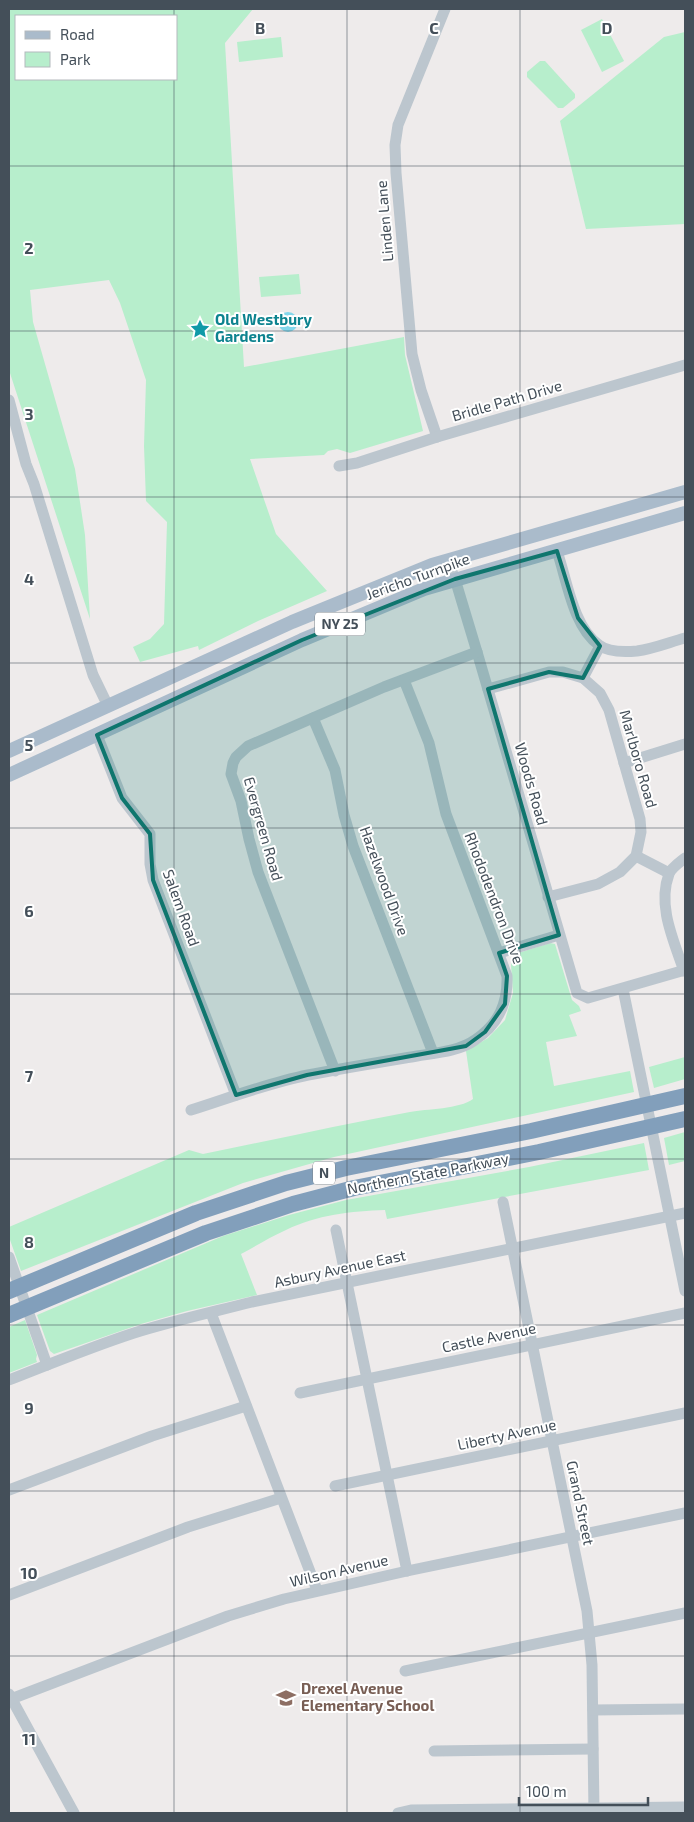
<svg xmlns="http://www.w3.org/2000/svg" width="694" height="1822" font-family="'Exo 2',sans-serif">
  <style>
    .green { fill: #b7eecc; fill-rule: evenodd }
    .water { fill: #84d7eb }
    .lines { fill: none; stroke-linecap: round; stroke-linejoin: round }
    .minor { stroke: #bcc6ce; stroke-width: 11 }
    .major { stroke: #aabbcb; stroke-width: 14 }
    .highway { stroke: #829fbb; stroke-width: 16 }
    .marked { fill: #0f766e; fill-opacity: 0.2; stroke: #0f766e; stroke-width: 4; stroke-linejoin: round }
    .grid { fill: none; stroke: #444f59; stroke-width: 1; stroke-opacity: 0.55 }
    .labels { text-anchor: middle; stroke-width: 4; stroke-linejoin: round; paint-order: stroke }
    .shield { fill: #fff; stroke: #7c848b; stroke-width: 1 }
    .shield-label { font-size: 14px; font-weight: bold; fill: #444f59 }
    .street-label { font-size: 15px; fill: #444f59; stroke: #fff }
    .culture-label { font-size: 15px; font-weight: bold; fill: #0d838f; stroke: #fff; text-anchor: start }
    .education-label { font-size: 15px; font-weight: bold; fill: #785e54; stroke: #fff; text-anchor: start }
    .grid-label { font-size: 16px; text-anchor: middle; font-weight: bold; fill: #444f59; stroke: #fff; stroke-width: 4; stroke-linejoin: round; paint-order: stroke }
  </style>
  <rect width="100%" height="100%" fill="#eeebeb"/>
  <g class="green">
    <path d="M 9,9 L 253,9 L 225,43 L 244,367 L 404,337 L 405,355 L 423,431 L 350,453 L 337,449 L 328,451 L 324,455 L 250,459 L 276,534 L 327,591 L 258,621 L 199,650 L 198,646 L 140,662 L 133,647 L 150,639 L 164,624 L 167,522 L 146,501 L 144,446 L 146,380 L 120,303 L 109,280 L 30,290 L 33,322 L 75,469 L 85,535 L 90,619 L 9,370 ZM 176,16 L 176,79 L 16,79 L 16,16 Z"/>
    <path d="M 602,19 L 624,61 L 602,72 L 581,30 Z"/>
    <path d="M 685,32 L 685,224 L 586,229 L 560,121 L 664,37 Z"/>
    <path d="M 281,37 L 283,57 L 239,62 L 237,42 Z"/>
    <path d="M 540,61 L 545,61 L 575,94 L 575,98 L 563,108 L 558,108 L 527,77 L 527,72 Z"/>
    <path d="M 299,274 L 301,294 L 261,297 L 259,277 Z"/>
    <path d="M 550,943 L 555,944 L 572,1000 L 579,1006 L 581,1011 L 569,1015 L 577,1036 L 546,1042 L 554,1086 L 630,1071 L 634,1092 L 334,1157 L 243,1183 L 21,1271 L 9,1237 L 9,1227 L 189,1150 L 203,1154 C 272,1140 340,1125 410,1112 C 426,1109 460,1109 473,1099 L 466,1051 L 488,1038 L 505,1020 L 513,993 L 511,965 L 513,958 L 512,955 Z"/>
    <path d="M 685,1057 L 685,1079 L 654,1088 L 649,1067 Z"/>
    <path d="M 685,1132 L 685,1161 L 669,1165 L 664,1138 Z"/>
    <path d="M 644,1143 L 649,1170 L 387,1219 L 385,1210 C 352,1211 316,1215 286,1230 C 270,1237 256,1246 241,1254 L 257,1295 L 187,1311 L 141,1324 L 54,1354 L 50,1351 L 37,1315 L 223,1236 L 289,1215 L 346,1200 L 529,1167 Z"/>
    <path d="M 25,1320 L 37,1355 L 36,1359 L 37,1362 L 9,1373 L 9,1327 Z"/>
  </g>
  <circle class="water" cx="288" cy="322" r="10"/>
  <g class="lines">
    <g class="minor">
      <path d="M 9,400 L 26,464 L 34,484 L 93,675 L 108,706"/>
      <path d="M 437,437 L 421,390 L 412,354 L 396,173 L 395,145 L 398,125 L 445,9"/>
      <path d="M 339,466 L 357,463 L 437,437 L 685,365"/>
      <path d="M 557,551 C 567,580 573,627 599,645 C 608,652 626,652 637,651 C 653,649 670,642 685,638"/>
      <path d="M 447,560 L 455,579 L 477,652 L 577,993 L 588,998 L 685,970"/>
      <path d="M 583,678 L 600,646"/>
      <path d="M 488,689 L 549,672 L 563,672 L 583,678 L 600,693 L 609,710 L 640,819 L 641,832 L 636,856 L 620,872 L 598,884 L 548,897"/>
      <path d="M 313,718 L 335,770 L 344,815 L 353,846 L 433,1053"/>
      <path d="M 97,735 L 122,798 L 150,834 L 150,864 L 153,880 L 236,1095"/>
      <path d="M 624,763 L 685,744"/>
      <path d="M 636,856 L 669,873"/>
      <path d="M 499,953 L 559,935"/>
      <path d="M 684,971 C 674,941 657,906 669,874 C 671,868 680,862 685,858"/>
      <path d="M 623,989 L 685,1291"/>
      <path d="M 335,1071 L 258,872 L 249,839 L 241,801 L 231,774 L 233,763 L 236,757 L 248,746 L 384,687 L 477,652"/>
      <path d="M 191,1110 C 229,1098 268,1083 308,1075 C 344,1068 381,1062 417,1056 C 435,1053 460,1051 475,1040 C 499,1024 508,1003 507,976 L 446,814 L 429,743 L 404,680"/>
      <path d="M 503,1202 L 587,1611 L 592,1665 L 594,1813"/>
      <path d="M 336,1230 L 407,1571"/>
      <path d="M 9,1257 L 47,1365"/>
      <path d="M 211,1313 L 317,1590"/>
      <path d="M 9,1380 C 50,1364 91,1347 134,1333 C 172,1321 213,1312 252,1302 L 685,1213"/>
      <path d="M 300,1393 L 685,1313"/>
      <path d="M 335,1486 L 685,1413"/>
      <path d="M 9,1490 L 152,1436 L 246,1406"/>
      <path d="M 9,1595 L 188,1527 L 281,1498"/>
      <path d="M 405,1671 L 685,1613"/>
      <path d="M 9,1694 L 74,1813"/>
      <path d="M 11,1699 L 228,1616 L 284,1599 L 407,1571 L 685,1513"/>
      <path d="M 593,1710 L 685,1709"/>
      <path d="M 434,1751 L 593,1749"/>
      <path d="M 398,1813 L 411,1810 L 685,1807"/>
    </g>
    <g class="major">
      <path d="M 9,751 L 292,622 L 432,565 L 685,492"/>
      <path d="M 9,775 L 302,640 L 424,589 L 685,513"/>
    </g>
    <g class="highway">
      <path d="M 9,1291 L 196,1213 L 286,1183 L 346,1168 L 531,1131 L 685,1096"/>
      <path d="M 9,1315 L 206,1233 L 293,1204 L 354,1188 L 539,1152 L 685,1119"/>
    </g>
  </g>
  <path class="marked" d="M 557,551 L 578,618 L 600,646 L 583,678 L 549,672 L 488,689 L 559,935 L 499,953 L 507,976 L 505,1004 L 485,1032 L 466,1046 L 307,1075 L 236,1095 L 153,880 L 150,834 L 122,798 L 97,735 L 302,640 L 455,579 Z"/>
  <path class="grid" d="M 174,9 L 174,16M 347,9 L 347,1813M 520,9 L 520,1813M 174,79 L 174,1813M 9,166 L 685,166M 9,331 L 685,331M 9,497 L 685,497M 9,663 L 685,663M 9,828 L 685,828M 9,994 L 685,994M 9,1159 L 685,1159M 9,1325 L 685,1325M 9,1491 L 685,1491M 9,1656 L 685,1656"/>
  <defs>
    <symbol id="sight-bare" viewBox="-9 -9 18 18"><path d="M0-6L1.8-2.2L6-1.7L2.9 1.2L3.7 5.4L0 3.3L-3.7 5.4L-2.9 1.2L-6-1.7L-1.8-2.2Z" fill="#0f9aa8" stroke="#fff" stroke-width="2.5" paint-order="stroke"/></symbol>
    <symbol id="school-bare" viewBox="-9 -9 18 18"><path d="M0-5L7-2L0 1L-7-2ZM-4 1L0 2.5L4 1V4Q0 6-4 4Z" fill="#8d6e63" stroke="#fff" stroke-width="2.5" paint-order="stroke"/></symbol>
  </defs>
  <g fill-rule="evenodd">
    <use href="#sight-bare" x="186" y="315" width="28" height="28"/>
    <use href="#school-bare" x="272" y="1684" width="28" height="28"/>
  </g>
  <g class="labels">
    <g class="shield">
      <rect x="315" y="612.5" width="50" height="23" rx="4"/>
      <rect x="313" y="1161.5" width="22" height="23" rx="4"/>
    </g>
    <g class="shield-label">
      <text x="340" y="629">NY 25</text>
      <text x="324" y="1178">N</text>
    </g>
    <g class="street-label">
      <text transform="translate(385 221) rotate(-95)" y="5">Linden Lane</text>
      <text transform="translate(507 401) rotate(-16)" y="5">Bridle Path Drive</text>
      <text transform="translate(418 577) rotate(-20)" y="5">Jericho Turnpike</text>
      <text transform="translate(638 759) rotate(74)" y="5">Marlboro Road</text>
      <text transform="translate(531 784) rotate(74)" y="5">Woods Road</text>
      <text transform="translate(263 829) rotate(74)" y="5">Evergreen Road</text>
      <text transform="translate(384 881) rotate(70)" y="5">Hazelwood Drive</text>
      <text transform="translate(494 898) rotate(69)" y="5">Rhododendron Drive</text>
      <text transform="translate(181 908) rotate(70)" y="5">Salem Road</text>
      <text transform="translate(428 1174) rotate(-11)" y="5">Northern State Parkway</text>
      <text transform="translate(340 1269) rotate(-12)" y="5">Asbury Avenue East</text>
      <text transform="translate(489 1338) rotate(-12)" y="5">Castle Avenue</text>
      <text transform="translate(507 1435) rotate(-12)" y="5">Liberty Avenue</text>
      <text transform="translate(580 1503) rotate(78)" y="5">Grand Street</text>
      <text transform="translate(339 1571) rotate(-13)" y="5">Wilson Avenue</text>
    </g>
    <g class="culture-label">
      <text x="215" y="325">Old Westbury<tspan x="215" dy="17">Gardens</tspan></text>
    </g>
    <g class="education-label">
      <text x="301" y="1694">Drexel Avenue<tspan x="301" dy="17">Elementary School</tspan></text>
    </g>
  </g>
  <g class="grid-label">
    <text x="260" y="34">B</text>
    <text x="434" y="34">C</text>
    <text x="607" y="34">D</text>
    <text x="29" y="254">2</text>
    <text x="29" y="420">3</text>
    <text x="29" y="585">4</text>
    <text x="29" y="751">5</text>
    <text x="29" y="917">6</text>
    <text x="29" y="1082">7</text>
    <text x="29" y="1248">8</text>
    <text x="29" y="1414">9</text>
    <text x="29" y="1579">10</text>
    <text x="29" y="1745">11</text>
  </g>
  <rect width="694" height="1822" fill="none" stroke="#444f59" stroke-width="20"/>
  <rect x="15" y="15" width="162" height="65" fill="#ffffff" stroke="#b4b9bd"/>
  <rect x="25" y="31" width="25" height="8" fill="#aabbcb" stroke="#b4b9bd"/>
  <text x="60" y="40" font-size="15" fill="#444f59">Road</text>
  <rect x="25" y="52" width="25" height="15" fill="#b7eecc" stroke="#b4b9bd"/>
  <text x="60" y="65" font-size="15" fill="#444f59">Park</text>
  <path d="M519 1797v8h129v-8" fill="none" stroke="#444f59" stroke-width="2.5"/>
  <text x="526" y="1797" font-size="15" fill="#444f59" stroke="#ffffff" stroke-width="4" paint-order="stroke">100 m</text>
</svg>
